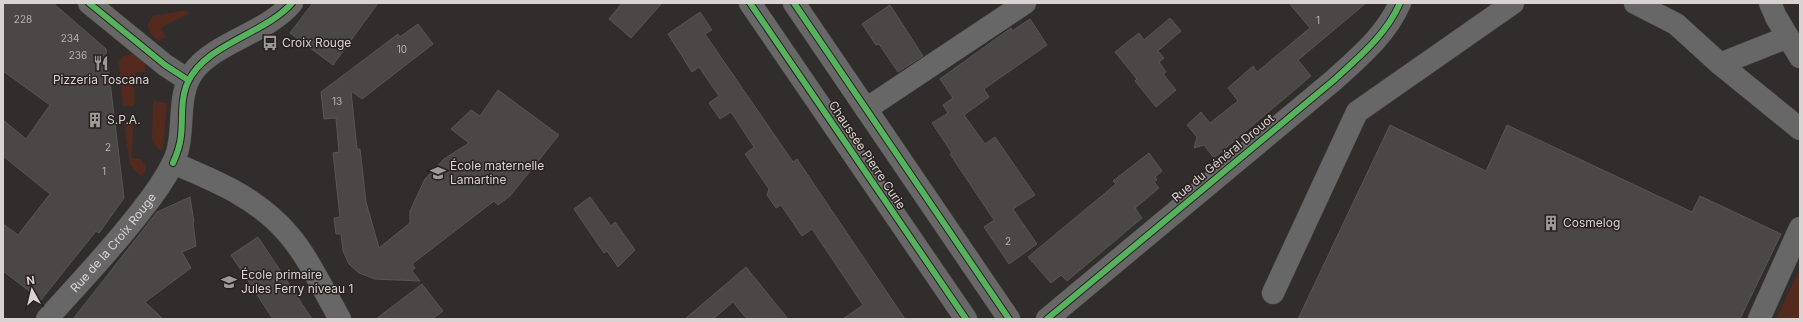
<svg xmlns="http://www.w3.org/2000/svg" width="1803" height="322" font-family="Inter,sans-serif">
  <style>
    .green { fill: #552a1e }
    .building { fill: #4a4746; stroke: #585554 }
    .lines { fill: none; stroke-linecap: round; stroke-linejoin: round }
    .minor-casing { stroke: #4b4947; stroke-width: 23 }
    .major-casing { stroke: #4b4947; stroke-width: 23 }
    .minor { stroke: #686768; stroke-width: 22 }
    .major { stroke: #686868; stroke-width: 22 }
    .cycleway-casing { stroke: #292220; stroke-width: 8 }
    .cycleway { stroke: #56b35d; stroke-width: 6 }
    .labels { text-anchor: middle; stroke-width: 3; stroke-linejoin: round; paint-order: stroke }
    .number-label { font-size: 10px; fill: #b5b1af }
    .poi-label { font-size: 12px; fill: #d9d4d2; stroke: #292220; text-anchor: start }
    .street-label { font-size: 12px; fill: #d9d4d2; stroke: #292220 }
  </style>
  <rect width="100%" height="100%" fill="#312d2c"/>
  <g class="green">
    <path d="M 187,10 L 189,13 L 161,28 L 166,37 L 158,41 L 150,33 L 148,24 L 153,16 Z"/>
    <path d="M 133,54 L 145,62 L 145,72 L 135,72 L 134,106 L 123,106 L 119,62 L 124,56 Z"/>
    <path d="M 153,101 L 167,103 L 163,150 L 158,149 L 152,139 Z"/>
    <path d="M 124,123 L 133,123 L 132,158 L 141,159 L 145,166 L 145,171 L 141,176 L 130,165 Z"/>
    <path d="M 1800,268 L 1800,319 L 1776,319 Z"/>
  </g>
  <g class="building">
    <path d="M 3,3 L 53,3 L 106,49 L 124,198 L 99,233 L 96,231 L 41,300 L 3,271 L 3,224 L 18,235 L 50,194 L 3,156 L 3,120 L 26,139 L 50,105 L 3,71 Z"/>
    <path d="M 313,3 L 378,3 L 333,65 L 290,33 Z"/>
    <path d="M 622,3 L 662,3 L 631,38 L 609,19 Z"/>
    <path d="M 1289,3 L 1366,3 L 1298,60 L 1311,76 L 1214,158 L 1204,145 L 1194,148 L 1197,137 L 1187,125 L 1201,112 L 1210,123 L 1238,101 L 1228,88 L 1253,66 L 1257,72 L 1310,28 Z"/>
    <path d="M 890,5 L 923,56 L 898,72 L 879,44 L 876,45 L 862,24 Z"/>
    <path d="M 700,12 L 712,30 L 705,34 L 793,162 L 797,159 L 905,319 L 843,319 L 863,305 L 812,229 L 802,236 L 781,205 L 776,208 L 767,195 L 769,189 L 745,154 L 754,147 L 731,112 L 720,119 L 709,103 L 719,96 L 699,67 L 692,72 L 668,34 Z"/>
    <path d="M 1170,18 L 1181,31 L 1158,51 L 1164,58 L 1159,62 L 1166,72 L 1163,74 L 1176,90 L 1156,107 L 1135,81 L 1137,79 L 1115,52 L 1139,33 L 1144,40 Z"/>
    <path d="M 1030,19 L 1047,45 L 984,89 L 989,97 L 964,115 L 985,144 L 995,137 L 1035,195 L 1013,209 L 1037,244 L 1009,264 L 984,227 L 994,220 L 950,154 L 952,153 L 932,123 L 948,113 L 943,105 L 953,98 L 940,79 L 1011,28 L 1012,31 Z"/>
    <path d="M 418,24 L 433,44 L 362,99 L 351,91 L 357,149 L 360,149 L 366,202 L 379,248 L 410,223 L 410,211 L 425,179 L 444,159 L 469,143 L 451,129 L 471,110 L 480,116 L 498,90 L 559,135 L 510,196 L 498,205 L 494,201 L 412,264 L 415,268 L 412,271 L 420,281 L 375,279 L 359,273 L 349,264 L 343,251 L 341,234 L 336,234 L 334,218 L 340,217 L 333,153 L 339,152 L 336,118 L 324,119 L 321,92 L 398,34 L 400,37 Z"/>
    <path d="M 1390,125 L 1486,171 L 1507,125 L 1692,212 L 1700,196 L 1781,234 L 1740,319 L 1298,319 Z"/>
    <path d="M 1149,153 L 1162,171 L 1155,177 L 1157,180 L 1154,182 L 1159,188 L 1135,208 L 1142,218 L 1067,281 L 1061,275 L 1051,283 L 1028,257 L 1116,184 L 1113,181 Z"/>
    <path d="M 190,197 L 194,222 L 193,222 L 196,246 L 182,252 L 191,268 L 145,302 L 163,319 L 73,319 L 157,212 Z"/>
    <path d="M 590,197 L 611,226 L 615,222 L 635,250 L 618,267 L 607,251 L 604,253 L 574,209 Z"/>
    <path d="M 258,237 L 312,319 L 273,319 L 231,255 Z"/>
    <path d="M 746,267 L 788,319 L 747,319 L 733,302 L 713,319 L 685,319 Z"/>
    <path d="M 422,284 L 443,311 L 432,319 L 376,319 Z"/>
  </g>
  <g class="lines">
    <defs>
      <g id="minor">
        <path d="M 89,3 L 165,65 L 188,80"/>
        <path d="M 1635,3 L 1676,24 L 1720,64 L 1788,37"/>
        <path d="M 1770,3 L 1776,17 L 1800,57"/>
        <path d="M 1720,64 L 1800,129"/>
        <path d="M 866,109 L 1025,3"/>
        <path d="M 173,163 C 216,181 258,198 289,235 C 308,257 325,293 340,319"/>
        <path d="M 1273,293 L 1357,112 L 1513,3"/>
        <path id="s1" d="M 47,319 C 79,283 112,249 141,211 C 153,196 164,181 173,163 C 187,135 175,97 193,72 C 215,42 267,33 292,3"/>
        <path d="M 1047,319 L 1334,80 C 1359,57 1386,35 1400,3"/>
        <path d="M 1759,319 L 1800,228"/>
      </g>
      <g id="major">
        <path d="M 750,3 L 966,319"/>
        <path d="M 794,3 L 1009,319"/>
      </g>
    </defs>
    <use href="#minor" class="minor-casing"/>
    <use href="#major" class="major-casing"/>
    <use href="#minor" class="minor"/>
    <use href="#major" class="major"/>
    <defs>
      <g id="cycleway">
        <path d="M 89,3 L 165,65 L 188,80"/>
        <path d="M 750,3 L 966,319"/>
        <path d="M 794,3 L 1009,319"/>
        <path d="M 173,163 C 177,154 180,146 181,136 C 183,119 180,98 188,82 C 205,44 265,34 292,3"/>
        <path d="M 1047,319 L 1334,80 C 1359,57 1386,35 1400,3"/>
      </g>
    </defs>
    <use href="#cycleway" class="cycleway-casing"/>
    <use href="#cycleway" class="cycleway"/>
  </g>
  <defs>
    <symbol id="bus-bare" viewBox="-9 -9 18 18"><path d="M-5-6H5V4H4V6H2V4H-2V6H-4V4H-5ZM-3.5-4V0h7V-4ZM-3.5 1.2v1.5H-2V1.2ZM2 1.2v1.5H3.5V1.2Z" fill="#9e9a98" stroke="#292220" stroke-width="2.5" paint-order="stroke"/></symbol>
    <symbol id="restaurant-bare" viewBox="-9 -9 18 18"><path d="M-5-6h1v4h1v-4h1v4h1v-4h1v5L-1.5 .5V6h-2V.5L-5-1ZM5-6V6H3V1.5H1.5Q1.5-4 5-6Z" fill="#9e9a98" stroke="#292220" stroke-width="2.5" paint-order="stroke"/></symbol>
    <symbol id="building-bare" viewBox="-9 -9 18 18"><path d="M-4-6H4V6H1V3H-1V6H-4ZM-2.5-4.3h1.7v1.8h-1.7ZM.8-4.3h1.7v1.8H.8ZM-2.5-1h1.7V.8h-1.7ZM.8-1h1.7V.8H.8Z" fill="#9e9a98" stroke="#292220" stroke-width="2.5" paint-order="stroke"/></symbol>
    <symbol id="school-bare" viewBox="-9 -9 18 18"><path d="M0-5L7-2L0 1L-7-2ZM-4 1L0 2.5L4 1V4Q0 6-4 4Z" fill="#9e9a98" stroke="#292220" stroke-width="2.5" paint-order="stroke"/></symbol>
  </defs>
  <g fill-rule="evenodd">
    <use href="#bus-bare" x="259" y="32" width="22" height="22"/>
    <use href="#restaurant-bare" x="90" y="52" width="22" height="22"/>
    <use href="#building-bare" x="84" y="109" width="22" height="22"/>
    <use href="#school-bare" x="427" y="162" width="22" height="22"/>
    <use href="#building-bare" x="1540" y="212" width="22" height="22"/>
    <use href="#school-bare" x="218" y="271" width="22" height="22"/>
  </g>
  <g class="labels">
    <g class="number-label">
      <text x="23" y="23">228</text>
      <text x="1318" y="24">1</text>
      <text x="70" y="42">234</text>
      <text x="402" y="53">10</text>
      <text x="78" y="59">236</text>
      <text x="337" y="105">13</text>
      <text x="108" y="151">2</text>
      <text x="104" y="175">1</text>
      <text x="1008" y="245">2</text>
    </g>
    <g class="poi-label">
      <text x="282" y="47">Croix Rouge</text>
      <text x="101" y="84" text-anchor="middle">Pizzeria Toscana</text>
      <text x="107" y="124">S.P.A.</text>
      <text x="450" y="170">École maternelle<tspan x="450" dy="14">Lamartine</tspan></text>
      <text x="1563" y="227">Cosmelog</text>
      <text x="241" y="279">École primaire<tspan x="241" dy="14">Jules Ferry niveau 1</tspan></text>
    </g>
    <g class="street-label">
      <text transform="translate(867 155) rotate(56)" y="4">Chaussée Pierre Curie</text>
      <text transform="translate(1223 158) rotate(-40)" y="4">Rue du Général Drouot</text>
      <text dy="4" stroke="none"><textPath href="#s1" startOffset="101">Rue de la Croix Rouge</textPath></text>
    </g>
  </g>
  <rect width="1803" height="322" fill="none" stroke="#d9d4d2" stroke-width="8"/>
  <g transform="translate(32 290) rotate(352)" stroke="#292220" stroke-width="3" paint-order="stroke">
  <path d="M0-3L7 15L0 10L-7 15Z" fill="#d9d4d2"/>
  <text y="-6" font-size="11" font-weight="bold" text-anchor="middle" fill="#d9d4d2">N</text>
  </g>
</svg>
